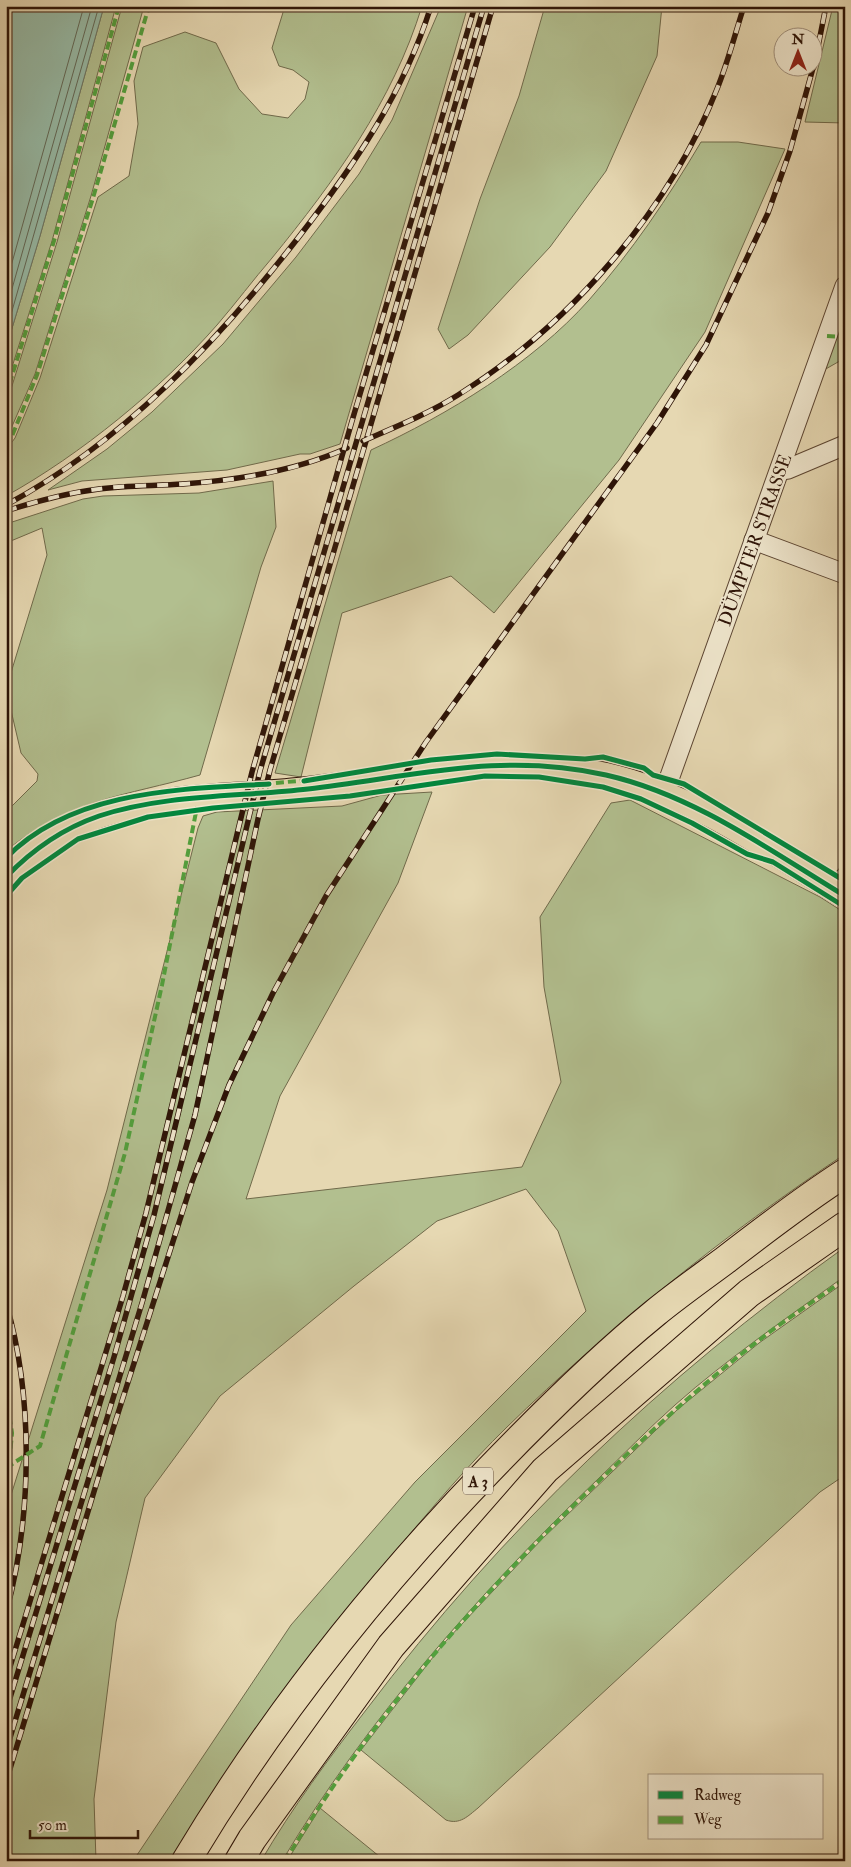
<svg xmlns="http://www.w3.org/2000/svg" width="851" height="1867" font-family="'IM FELL Double Pica',serif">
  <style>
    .green { fill: #b2bf8f; stroke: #706a4b }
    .water { fill: #97bba7; stroke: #6d7867 }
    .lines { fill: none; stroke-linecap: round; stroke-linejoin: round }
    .shore { stroke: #626857; stroke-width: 1 }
    .minor-casing { stroke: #5c4532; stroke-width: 21 }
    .major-casing { stroke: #2e1407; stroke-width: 26 }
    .highway-casing { stroke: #2e1407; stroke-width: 30 }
    .minor { stroke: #efe6cd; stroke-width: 19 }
    .major { stroke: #e6d8b2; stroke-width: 24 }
    .highway { stroke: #e6d8b2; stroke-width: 28 }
    .rail-casing { stroke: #2e1407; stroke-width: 5.5 }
    .rail { stroke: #efe6cd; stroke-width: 4; stroke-dasharray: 11; stroke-linecap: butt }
    .quiet { stroke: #52a03d; stroke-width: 4; stroke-dasharray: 8 4; stroke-linecap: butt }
    .cycleway-casing { stroke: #efe6cd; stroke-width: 8 }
    .cycleway { stroke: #00873e; stroke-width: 5 }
    .labels { text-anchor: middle; stroke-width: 4; stroke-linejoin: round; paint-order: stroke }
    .shield { fill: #efe6cd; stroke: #685342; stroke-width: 1 }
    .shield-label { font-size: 16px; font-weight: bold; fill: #2e1407 }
    .street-label { font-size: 18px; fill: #2e1407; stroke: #efe6cd }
  </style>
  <rect width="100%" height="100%" fill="#e6d8b2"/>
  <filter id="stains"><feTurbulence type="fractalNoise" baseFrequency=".004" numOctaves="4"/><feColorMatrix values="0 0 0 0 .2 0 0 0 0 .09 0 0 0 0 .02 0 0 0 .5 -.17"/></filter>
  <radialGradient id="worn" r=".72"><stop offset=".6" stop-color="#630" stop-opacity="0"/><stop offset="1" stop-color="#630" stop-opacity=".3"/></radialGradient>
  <g class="green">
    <path d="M 104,6 L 116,6 L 52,241 L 6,386 L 6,348 L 40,236 Z"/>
    <path d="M 122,6 L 144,6 L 91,196 L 35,374 L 6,440 L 6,405 L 57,242 Z"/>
    <path d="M 285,6 L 422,6 C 393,101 334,182 272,258 C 253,280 236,303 217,325 C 161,389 80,455 6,496 L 6,450 L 15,438 L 40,378 L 98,197 L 129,176 L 138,124 L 134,81 L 143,47 L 185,32 L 216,43 L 239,89 L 262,114 L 288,118 L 305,99 L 309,82 L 293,70 L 279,66 L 272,48 Z"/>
    <path d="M 441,6 L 468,6 L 340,444 L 310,454 L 300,454 L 227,470 L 82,481 L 48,490 L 107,449 L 152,412 L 223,344 L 296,257 L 359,174 L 392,120 Z"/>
    <path d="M 545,6 L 662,6 L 657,56 L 606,171 L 550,247 L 468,335 L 449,349 L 438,329 L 480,199 L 519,96 Z"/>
    <path d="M 833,6 L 845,6 L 845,123 L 805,122 Z"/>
    <path d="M 701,142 L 738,142 L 785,149 L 705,332 L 619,460 L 494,613 L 451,576 L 342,613 L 301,777 L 275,773 L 371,450 C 447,415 533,363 589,300 C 632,251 668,198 701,142 Z"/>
    <path d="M 845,311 L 845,358 L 824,370 Z"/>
    <path d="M 273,481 L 276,527 L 261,567 L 200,775 C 125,796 69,799 6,851 L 6,812 L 37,781 L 38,774 L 21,753 L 6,689 L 47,555 L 42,528 L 6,543 L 6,524 L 83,499 L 103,496 L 199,493 Z"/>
    <path d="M 432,792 L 398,883 L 280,1096 L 246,1199 L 522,1167 L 561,1082 L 544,987 L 540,917 L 611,803 L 630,800 L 820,897 L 845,913 L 845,1154 C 724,1235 611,1326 507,1427 C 468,1465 433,1507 398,1548 C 315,1647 238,1750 172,1861 L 133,1861 L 291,1625 L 415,1482 L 586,1311 L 558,1231 L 526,1189 L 437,1221 L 354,1286 L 220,1396 L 145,1498 L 116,1622 L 94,1799 L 96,1861 L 6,1861 L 6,1511 L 107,1190 L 198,828 L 203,816 L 217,812 L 342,806 L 382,795 Z"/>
    <path d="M 845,1247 L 845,1276 C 787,1318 728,1358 675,1405 C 648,1429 623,1455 598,1479 C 478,1594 368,1718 282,1861 L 261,1861 C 292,1808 329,1758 366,1710 C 503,1529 661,1379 845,1247 Z"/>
    <path d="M 845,1282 L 845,1475 L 820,1492 L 478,1808 C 468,1816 460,1825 446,1820 L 361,1750 L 444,1643 L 543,1538 L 678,1409 L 759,1343 Z"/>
    <path d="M 320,1808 L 385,1861 L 287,1861 Z"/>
  </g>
  <path class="water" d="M 6,6 L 104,6 L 40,236 L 6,348 Z"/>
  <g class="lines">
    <g class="shore">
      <path d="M 6,284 L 84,6"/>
      <path d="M 6,310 L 92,6"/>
      <path d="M 6,332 L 99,6"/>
    </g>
    <defs>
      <g id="minor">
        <path d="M 781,470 L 788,469 L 845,445"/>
        <path d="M 754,540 L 845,574"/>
        <path d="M 664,793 L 845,286"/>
        <path d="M 837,891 L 845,877"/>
      </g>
      <path id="major" d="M 6,877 C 32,850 64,828 99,816 C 166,794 239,797 308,789 C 412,777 501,751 606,775 C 694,795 769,850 845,896"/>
      <g id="highway">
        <path d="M 186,1861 C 271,1719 375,1588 490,1469 C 542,1415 596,1361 655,1313 C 677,1295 701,1278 724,1261 C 764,1230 803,1200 845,1173"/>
        <path d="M 239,1861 L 252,1839 L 391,1646 L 545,1470 L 749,1293 L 845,1226"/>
      </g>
    </defs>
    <use href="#minor" class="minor-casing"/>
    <use href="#major" class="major-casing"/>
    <use href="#highway" class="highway-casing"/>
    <use href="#minor" class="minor"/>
    <use href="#major" class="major"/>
    <use href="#highway" class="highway"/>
    <defs>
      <g id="rail">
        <path d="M 814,67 L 826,6"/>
        <path d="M 363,441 C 395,427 428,414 458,395 C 569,326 669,211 717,89 C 728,62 735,34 744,6"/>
        <path d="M 6,505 C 123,442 217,342 298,238 C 353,167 404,93 431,6"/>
        <path d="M 6,511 C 37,501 67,493 99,489 C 127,485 155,486 183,484 C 239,480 296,471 347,448"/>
        <path d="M 6,1303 C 34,1398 32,1518 6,1613"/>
        <path d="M 6,1680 L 123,1296 L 146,1213 L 252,772 L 352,421 L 475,6"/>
        <path d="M 6,1711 L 114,1357 L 154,1215 L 260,771 L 484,6"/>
        <path d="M 6,1751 L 142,1303 L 195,1115 L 258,819 L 270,770 L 493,6"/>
        <path d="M 6,1782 L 113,1429 L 192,1182 L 229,1085 L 273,993 L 326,896 L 426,742 L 657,423 L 706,345 L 768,213 L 790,151 L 813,68"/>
      </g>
    </defs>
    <use href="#rail" class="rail-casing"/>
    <use href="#rail" class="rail"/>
    <g class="quiet">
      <path d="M 827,336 L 845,337"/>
      <path d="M 6,395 L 54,241 L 119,6"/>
      <path d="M 6,445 L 12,436 L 37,375 L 93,198 L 149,6"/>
      <path d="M 264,784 L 309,780"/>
      <path d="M 6,1393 L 12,1433 L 9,1466"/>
      <path d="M 6,1481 L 9,1466 L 40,1446 L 125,1153 L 162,985 L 197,807"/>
      <path d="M 285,1861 C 373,1716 477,1597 599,1481 C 650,1432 702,1384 758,1341 C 786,1319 816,1300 845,1279"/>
    </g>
    <defs>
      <g id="cycleway">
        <path d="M 304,781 L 431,760 L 497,754 L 585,759 L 603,757 L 644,768 L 653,775 L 684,784 L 845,881"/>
        <path d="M 6,858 C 72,790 181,789 269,784"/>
        <path d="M 6,877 C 32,850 64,828 99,816 C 166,794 239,797 308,789 C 412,777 501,751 606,775 C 694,795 769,850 845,896"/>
        <path d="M 6,896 L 22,878 L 78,839 L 148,817 L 213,808 L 350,796 L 485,776 L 539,777 L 603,787 L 641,799 L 692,823 L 747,854 L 773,862 L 845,907"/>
      </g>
    </defs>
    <use href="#cycleway" class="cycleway-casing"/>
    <use href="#cycleway" class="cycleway"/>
  </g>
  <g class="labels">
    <rect class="shield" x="463" y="1467.5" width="30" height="27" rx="4"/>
    <g class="shield-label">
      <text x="478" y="1487">A 3</text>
    </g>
    <g class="street-label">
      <text transform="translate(755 540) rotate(-70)" y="6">DÜMPTER STRASSE</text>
    </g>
  </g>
  <rect width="851" height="1867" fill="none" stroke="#e6d8b2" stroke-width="25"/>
  <rect x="8" y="8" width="836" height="1852" fill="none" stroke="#2e1407" stroke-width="2.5"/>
  <rect x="12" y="12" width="826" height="1842" fill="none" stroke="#2e1407"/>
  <rect x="648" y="1774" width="175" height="65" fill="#efe6cd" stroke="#a2927e"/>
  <rect x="658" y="1791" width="25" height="8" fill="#00873e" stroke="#a2927e"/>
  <text x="694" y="1800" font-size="15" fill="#2e1407">Radweg</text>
  <rect x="658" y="1816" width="25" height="8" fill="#52a03d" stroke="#a2927e"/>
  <text x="694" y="1824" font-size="15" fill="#2e1407">Weg</text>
  <g transform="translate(798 52)"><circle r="24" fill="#efe6cd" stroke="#a2927e"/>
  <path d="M0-4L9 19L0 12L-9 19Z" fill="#8f2418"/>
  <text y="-8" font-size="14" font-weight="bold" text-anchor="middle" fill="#2e1407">N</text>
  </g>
  <path d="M30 1830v8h108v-8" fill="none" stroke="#2e1407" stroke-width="2.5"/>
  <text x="38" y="1830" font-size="15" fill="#2e1407" stroke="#efe6cd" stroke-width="4" paint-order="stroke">50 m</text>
  <rect width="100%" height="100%" filter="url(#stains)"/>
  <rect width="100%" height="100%" fill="url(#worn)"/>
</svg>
